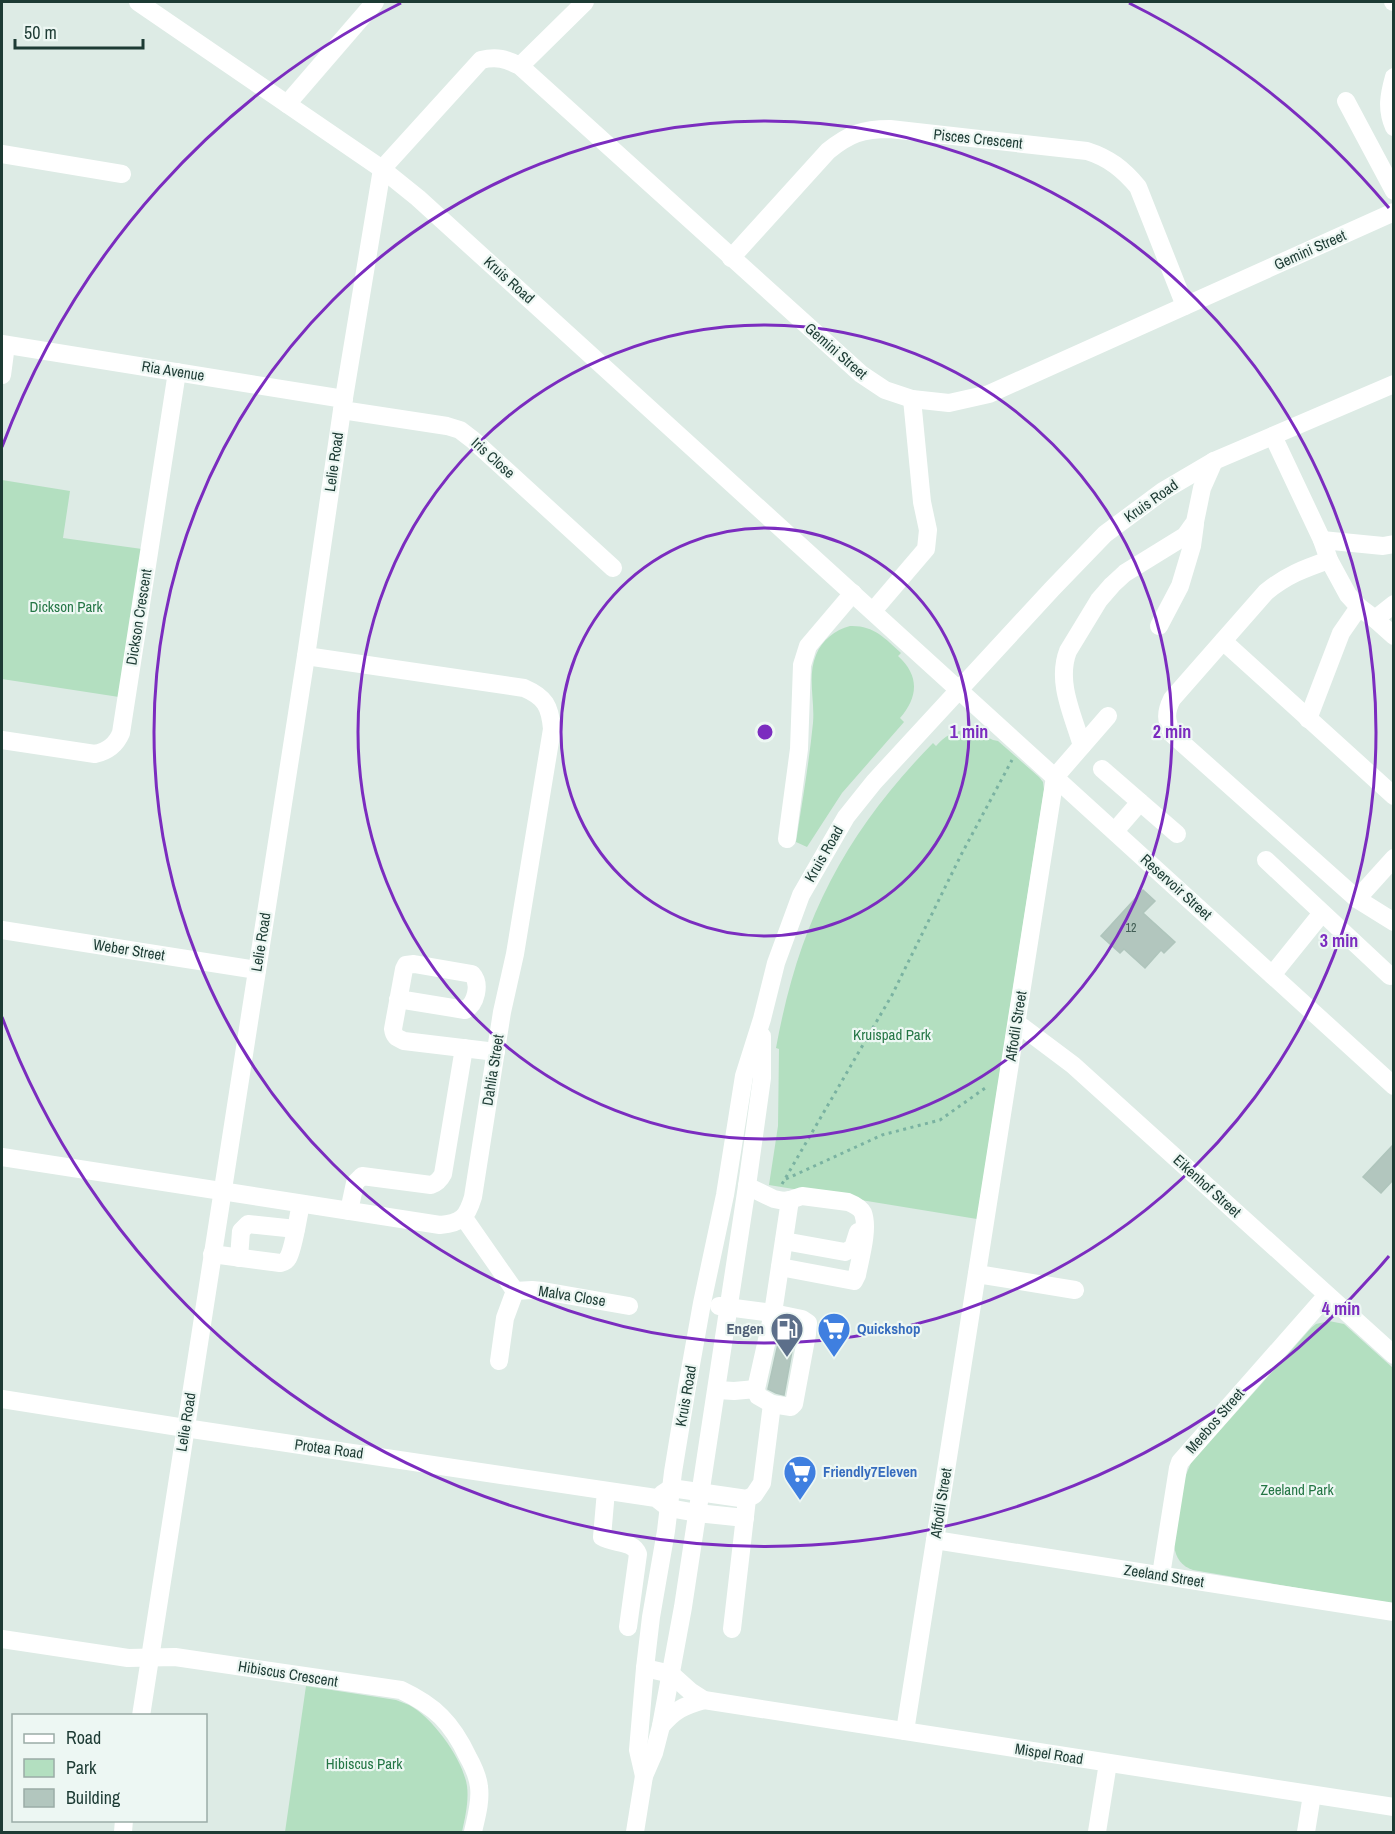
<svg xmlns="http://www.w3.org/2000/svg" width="1395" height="1834" font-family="'Archivo Narrow',sans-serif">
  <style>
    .green { fill: #b3dfc0 }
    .building { fill: #b2c6be; stroke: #afc5bc; stroke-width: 1.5 }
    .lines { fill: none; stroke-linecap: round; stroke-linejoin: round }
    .path { stroke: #7ab2a1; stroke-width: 3; stroke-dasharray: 3 4.5; stroke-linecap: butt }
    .minor { stroke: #fff; stroke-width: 18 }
    .ring { fill: none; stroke: #7b2cbf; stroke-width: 3 }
    .labels { text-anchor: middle; stroke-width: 4.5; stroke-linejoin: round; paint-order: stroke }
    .number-label { font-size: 12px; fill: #425e56 }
    .street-label { font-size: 15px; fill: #1d3b34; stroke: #edf7f3 }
    .park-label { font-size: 15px; fill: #247645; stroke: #edf7f3 }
    .service-label { font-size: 15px; font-weight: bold; fill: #4e5e75; stroke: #edf7f3; text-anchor: end }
    .shop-label { font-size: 15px; font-weight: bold; fill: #366cbe; stroke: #edf7f3; text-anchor: start }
    .centre { fill: #7b2cbf; stroke: #edf7f3; stroke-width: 3 }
    .ring-label { font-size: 18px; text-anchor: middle; font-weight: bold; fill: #7b2cbf; stroke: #edf7f3; stroke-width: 4.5; stroke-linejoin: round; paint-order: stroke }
  </style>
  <rect width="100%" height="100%" fill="#ddebe5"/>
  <g class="green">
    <path d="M 2,480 L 70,491 L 63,538 L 142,549 L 119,697 L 2,679 Z"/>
    <path d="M 850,626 C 873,625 885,638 901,653 L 898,656 C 920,676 918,697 900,718 L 904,722 L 842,793 L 807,847 L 796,842 C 802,803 809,763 813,723 C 815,700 807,677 816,655 C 822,640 835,630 850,626 Z"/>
    <path d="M 965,730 L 975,731 L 993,740 L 998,741 L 1039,777 L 1043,782 L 1044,790 L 977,1219 L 769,1185 L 778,1126 L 779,1049 L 776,1048 C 799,922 844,834 933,743 L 936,746 C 945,736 952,732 965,730 Z"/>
    <path d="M 1329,1321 L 1344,1324 L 1393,1368 L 1393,1603 L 1363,1599 L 1193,1570 C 1181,1566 1176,1558 1174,1546 L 1185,1477 L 1191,1463 L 1311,1328 L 1316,1324 Z"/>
    <path d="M 306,1686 L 396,1700 C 400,1702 405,1703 409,1705 C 433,1718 463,1759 467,1786 C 469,1801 465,1818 462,1832 L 285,1832 Z"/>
  </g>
  <g class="building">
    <path d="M 1143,890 L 1155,901 L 1143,913 L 1175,942 L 1164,953 L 1161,950 L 1145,968 L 1124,949 L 1120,953 L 1101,936 Z"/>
    <path d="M 1394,1144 L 1394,1179 L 1381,1193 L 1363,1177 Z"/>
    <path d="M 782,1326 L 796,1329 L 784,1395 L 776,1393 L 768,1389 Z"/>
  </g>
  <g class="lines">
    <g class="path">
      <path d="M 786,1179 L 882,1135 L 940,1120 L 988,1086"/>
      <path d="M 782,1184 L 892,995 L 961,855 L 1012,760"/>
    </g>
    <g class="minor">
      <path d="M 138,2 L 382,169 L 418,198 L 1394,1086"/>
      <path d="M 1393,2 L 1394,2"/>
      <path d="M 520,66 L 585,2"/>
      <path d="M 1394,77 C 1389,95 1386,109 1394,127"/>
      <path d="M 1346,101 L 1394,191"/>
      <path d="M 287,104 L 375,2"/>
      <path d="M 2,154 L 122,174"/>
      <path d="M 382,169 L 481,60 C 497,56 506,59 520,66 L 861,374 L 885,390 L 912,399 L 949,403 L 989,394 L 1394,212"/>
      <path d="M 731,258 L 828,151 C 849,134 862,129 890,129 L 1087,151 C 1109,158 1123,169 1138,187 L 1185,306"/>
      <path d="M 2,344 L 344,399"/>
      <path d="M 2,375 L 6,345"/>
      <path d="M 342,410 L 447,426 L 460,430 L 473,440 L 613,568"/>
      <path d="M 1273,436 L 1322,540 L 1329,560 L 1348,595 L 1359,607 L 1375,619 L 1394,604"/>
      <path d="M 1322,540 L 1383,546 L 1394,544"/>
      <path d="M 1329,560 C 1303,569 1287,575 1266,592 L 1172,699 C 1165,713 1166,720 1172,734 L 1357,899 L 1394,922"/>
      <path d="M 873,611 L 926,549 L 928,530 L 922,502 L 912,399"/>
      <path d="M 1375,619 L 1394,636"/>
      <path d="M 1159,626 L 1180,586 L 1192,546 L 1195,524"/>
      <path d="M 1223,641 L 1394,796"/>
      <path d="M 1308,719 L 1341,633 L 1359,607"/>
      <path d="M 2,740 L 95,754 C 108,751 116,745 121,733 L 177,372"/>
      <path d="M 1082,746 C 1073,715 1056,682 1068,651 L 1099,600 L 1112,585 L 1125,573 L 1185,536 L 1195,522 L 1202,488 L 1214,461"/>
      <path d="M 1102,769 L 1140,802 L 1115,831"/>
      <path d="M 1140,802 L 1177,834"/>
      <path d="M 787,839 L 799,749 L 802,665 L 808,646 L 853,593"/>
      <path d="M 1266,860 L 1390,976"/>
      <path d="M 1357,899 L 1394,858"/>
      <path d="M 2,930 L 257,970"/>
      <path d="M 1272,975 L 1322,913"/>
      <path d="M 398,999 L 465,1010 C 476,1004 481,984 472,974 L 414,964 L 406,965 L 404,969 L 393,1029 C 394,1037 397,1038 404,1041 L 496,1052"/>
      <path d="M 1017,1023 L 1073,1065 L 1394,1355"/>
      <path d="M 2,1157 L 440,1225 C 462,1223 467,1217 473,1197 L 502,1012 L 515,954 L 552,729 C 550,706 545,697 524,688 L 306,656"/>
      <path d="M 747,1186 L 774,1199 L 784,1201 L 790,1200 L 802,1196 L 848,1202 C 853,1204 860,1207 863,1213 C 869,1229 860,1259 857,1275 L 854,1281 L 780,1267"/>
      <path d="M 349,1211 L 355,1183 L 362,1176 L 431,1185 C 437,1183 440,1180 443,1174 L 464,1048"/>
      <path d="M 464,1218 L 515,1291"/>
      <path d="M 784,1241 L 845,1252 L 853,1248 L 858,1232"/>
      <path d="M 212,1254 L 280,1263 C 284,1262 286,1262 288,1258 C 294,1248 298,1216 301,1204"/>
      <path d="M 239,1258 L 241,1231 L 248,1224 L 296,1229"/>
      <path d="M 977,1274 L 1075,1290"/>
      <path d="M 515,1291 L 532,1290 L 543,1291 L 629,1306"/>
      <path d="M 719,1306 L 773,1313 L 756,1389 L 758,1396 L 772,1404 L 791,1407 L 794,1404 L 807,1334 L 808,1323 L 802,1319 L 773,1313 L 790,1200"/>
      <path d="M 499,1361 L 505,1318 L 515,1291"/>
      <path d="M 717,1390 L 734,1391 L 756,1389"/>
      <path d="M 2,1399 L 185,1428 L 656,1498 L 669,1508 L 697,1513 L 745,1518"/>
      <path d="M 606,1491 L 602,1537 C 613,1544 633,1540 638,1554 L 628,1627"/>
      <path d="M 662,1494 L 671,1488 L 747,1499"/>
      <path d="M 935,1540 L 1394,1612"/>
      <path d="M 1161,1575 L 1178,1468 L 1180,1462 L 1327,1295"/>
      <path d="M 732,1629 L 747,1499 L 754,1495 L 762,1483 L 772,1404"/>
      <path d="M 2,1639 L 128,1658 L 175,1657 L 401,1690 C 435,1706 452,1723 468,1757 C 473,1766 478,1776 479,1787 C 481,1802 476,1818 473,1832"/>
      <path d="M 645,1668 L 671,1674 L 690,1691 L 704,1700 L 1394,1807"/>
      <path d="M 141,1716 L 306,656 L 342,410 L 382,169"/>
      <path d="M 661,1726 C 675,1710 683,1706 704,1700"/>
      <path d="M 905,1731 L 1055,777 L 1108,716"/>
      <path d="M 644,1776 L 638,1750 L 645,1668 L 651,1617 L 666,1531 L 673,1472 L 687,1387 L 702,1303 L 725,1195 L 744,1076 L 762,1019 L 776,963 L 801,895 L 846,817 L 874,782 L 1052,589 L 1105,534 L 1163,491 L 1214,461 L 1394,384"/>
      <path d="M 123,1832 L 124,1820"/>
      <path d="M 635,1832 L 644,1776 L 654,1753 L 661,1726 L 683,1607 L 747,1186 L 762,1078 L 762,1036"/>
      <path d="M 1097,1832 L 1108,1763"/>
      <path d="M 1306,1832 L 1312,1795"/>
    </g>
  </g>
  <g class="ring">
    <circle cx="765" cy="732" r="204"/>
    <circle cx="765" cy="732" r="407"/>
    <circle cx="765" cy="732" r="611"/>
    <path d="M1389 1256A815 815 0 0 1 2 1017M2 447A815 815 0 0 1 401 3M1129 3A815 815 0 0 1 1389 208"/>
  </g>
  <defs>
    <symbol id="fuel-pin" viewBox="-11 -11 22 30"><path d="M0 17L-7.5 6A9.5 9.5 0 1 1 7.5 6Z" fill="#5c6f8a" stroke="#edf7f3"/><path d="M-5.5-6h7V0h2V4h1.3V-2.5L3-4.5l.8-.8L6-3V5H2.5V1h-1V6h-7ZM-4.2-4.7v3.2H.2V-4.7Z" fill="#fff"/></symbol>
    <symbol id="supermarket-pin" viewBox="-11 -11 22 30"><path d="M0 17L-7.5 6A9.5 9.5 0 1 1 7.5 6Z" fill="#3f7fe0" stroke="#edf7f3"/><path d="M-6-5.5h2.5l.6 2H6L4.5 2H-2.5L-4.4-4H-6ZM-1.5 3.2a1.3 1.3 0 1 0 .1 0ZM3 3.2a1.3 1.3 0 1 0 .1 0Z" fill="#fff"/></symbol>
  </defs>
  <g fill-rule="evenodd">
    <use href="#fuel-pin" x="768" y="1310" width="38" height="52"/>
    <use href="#supermarket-pin" x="815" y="1310" width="38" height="52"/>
    <use href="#supermarket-pin" x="781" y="1453" width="38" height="52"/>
  </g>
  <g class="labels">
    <g class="number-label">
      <text x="1131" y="932">12</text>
    </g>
    <g class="street-label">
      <text transform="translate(978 139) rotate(6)" y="5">Pisces Crescent</text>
      <text transform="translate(1310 250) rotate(-24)" y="5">Gemini Street</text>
      <text transform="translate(509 280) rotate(42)" y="5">Kruis Road</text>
      <text transform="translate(836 351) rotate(41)" y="5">Gemini Street</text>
      <text transform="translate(173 371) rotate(9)" y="5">Ria Avenue</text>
      <text transform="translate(493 458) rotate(42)" y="5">Iris Close</text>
      <text transform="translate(334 462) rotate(-82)" y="5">Lelie Road</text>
      <text transform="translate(1151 501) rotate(-35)" y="5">Kruis Road</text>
      <text transform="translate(139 617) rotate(-81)" y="5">Dickson Crescent</text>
      <text transform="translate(824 854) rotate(-60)" y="5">Kruis Road</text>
      <text transform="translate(1176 887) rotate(42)" y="5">Reservoir Street</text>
      <text transform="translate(261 942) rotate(-81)" y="5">Lelie Road</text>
      <text transform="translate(129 950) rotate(9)" y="5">Weber Street</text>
      <text transform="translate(1016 1026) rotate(-81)" y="5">Affodil Street</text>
      <text transform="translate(493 1070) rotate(-81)" y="5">Dahlia Street</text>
      <text transform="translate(1207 1186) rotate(42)" y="5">Eikenhof Street</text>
      <text transform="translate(572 1296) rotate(9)" y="5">Malva Close</text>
      <text transform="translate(686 1396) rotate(-80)" y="5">Kruis Road</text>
      <text transform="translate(1215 1421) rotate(-49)" y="5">Meebos Street</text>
      <text transform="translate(186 1422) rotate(-81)" y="5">Lelie Road</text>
      <text transform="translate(329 1449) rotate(8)" y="5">Protea Road</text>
      <text transform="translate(941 1503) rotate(-81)" y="5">Affodil Street</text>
      <text transform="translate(1164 1576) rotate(9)" y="5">Zeeland Street</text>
      <text transform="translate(288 1674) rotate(9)" y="5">Hibiscus Crescent</text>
      <text transform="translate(1049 1754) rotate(9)" y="5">Mispel Road</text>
    </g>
    <g class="park-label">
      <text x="66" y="612">Dickson Park</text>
      <text x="892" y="1040">Kruispad Park</text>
      <text x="1297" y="1495">Zeeland Park</text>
      <text x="364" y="1769">Hibiscus Park</text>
    </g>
    <g class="service-label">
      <text x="764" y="1334">Engen</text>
    </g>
    <g class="shop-label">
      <text x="857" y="1334">Quickshop</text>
      <text x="823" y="1477">Friendly7Eleven</text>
    </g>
  </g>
  <circle cx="765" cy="732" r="9" class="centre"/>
  <g class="ring-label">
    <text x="969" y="738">1 min</text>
    <text x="1172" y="738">2 min</text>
    <text x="1339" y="947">3 min</text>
    <text x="1341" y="1315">4 min</text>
  </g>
  <rect width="1395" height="1834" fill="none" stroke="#1d3b34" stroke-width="6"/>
  <rect x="12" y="1714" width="195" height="108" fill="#edf7f3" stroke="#9aaca7" stroke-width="1.5"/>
  <rect x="24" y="1734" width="30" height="9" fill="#ffffff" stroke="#9aaca7" stroke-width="1.5"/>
  <text x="66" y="1744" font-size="18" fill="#1d3b34">Road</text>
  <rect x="24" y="1759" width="30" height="18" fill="#b3dfc0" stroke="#9aaca7" stroke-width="1.5"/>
  <text x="66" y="1774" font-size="18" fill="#1d3b34">Park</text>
  <rect x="24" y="1789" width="30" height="18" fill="#b2c6be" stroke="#9aaca7" stroke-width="1.5"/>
  <text x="66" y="1804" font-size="18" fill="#1d3b34">Building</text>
  <path d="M15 39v9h128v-9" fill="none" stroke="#1d3b34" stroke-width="3"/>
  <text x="24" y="39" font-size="18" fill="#1d3b34" stroke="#edf7f3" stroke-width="4.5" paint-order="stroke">50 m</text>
</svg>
